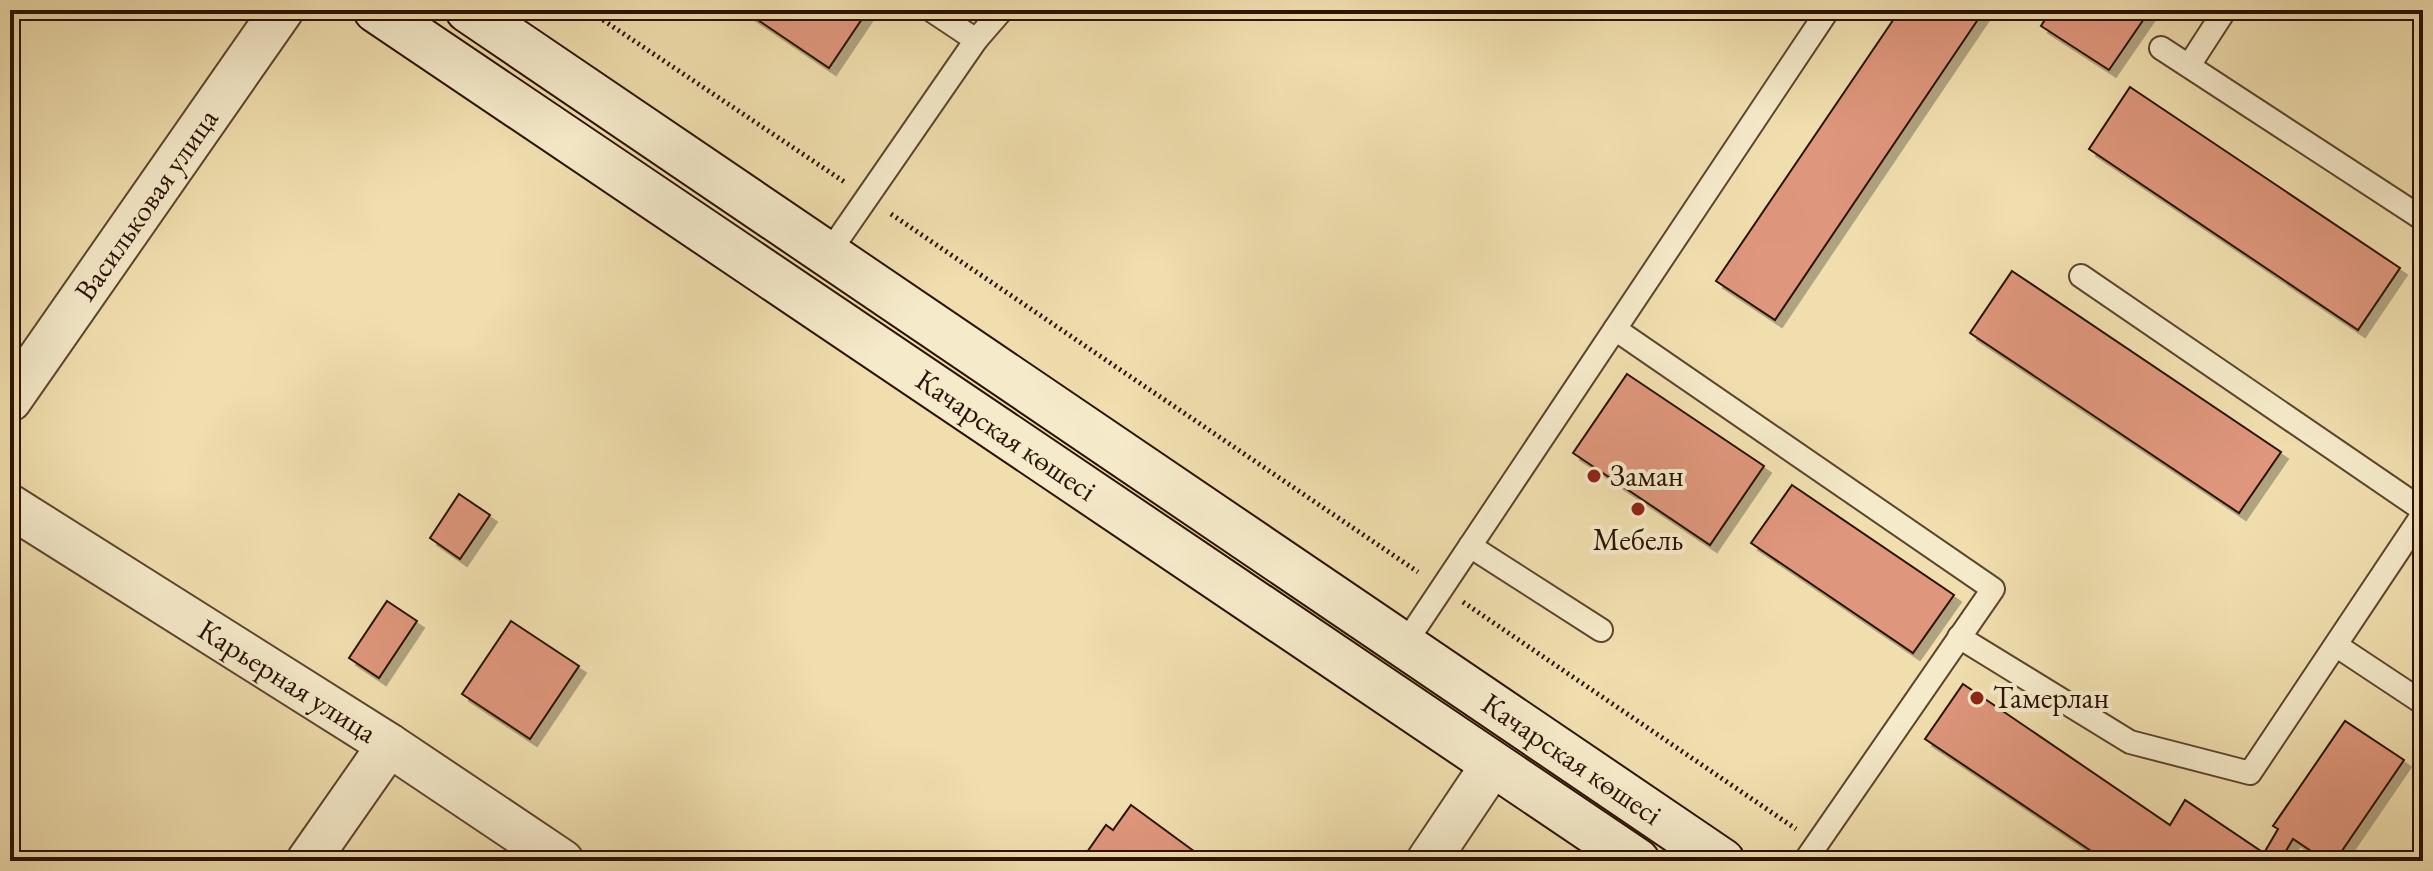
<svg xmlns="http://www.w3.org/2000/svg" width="2433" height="871" font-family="'EB Garamond',serif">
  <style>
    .building { fill: #de967b; stroke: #2c1202; stroke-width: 2; filter: url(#shadow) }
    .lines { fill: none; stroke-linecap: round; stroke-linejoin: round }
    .lane-casing { stroke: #5d452d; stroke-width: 26 }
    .street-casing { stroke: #5d452d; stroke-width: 46 }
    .secondary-casing { stroke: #2c1202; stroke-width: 48 }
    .path { stroke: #2c1202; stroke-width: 5; stroke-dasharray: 2 4; stroke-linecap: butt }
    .lane { stroke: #f5eaca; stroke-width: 22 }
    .street { stroke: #f5eaca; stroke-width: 42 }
    .secondary { stroke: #f5eaca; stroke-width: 44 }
    .poi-dot { fill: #8f2418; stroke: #f5eaca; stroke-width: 3 }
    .labels { text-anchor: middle; stroke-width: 8; stroke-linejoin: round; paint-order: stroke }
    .street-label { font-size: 30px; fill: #2c1202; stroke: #f5eaca }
    .poi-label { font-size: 30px; fill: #2c1202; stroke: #f5eaca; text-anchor: start }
  </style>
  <defs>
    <filter id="shadow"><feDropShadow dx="7" dy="7" stdDeviation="0" flood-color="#0004"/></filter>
  </defs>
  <rect width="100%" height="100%" fill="#f0deae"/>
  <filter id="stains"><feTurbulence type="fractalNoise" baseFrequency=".0025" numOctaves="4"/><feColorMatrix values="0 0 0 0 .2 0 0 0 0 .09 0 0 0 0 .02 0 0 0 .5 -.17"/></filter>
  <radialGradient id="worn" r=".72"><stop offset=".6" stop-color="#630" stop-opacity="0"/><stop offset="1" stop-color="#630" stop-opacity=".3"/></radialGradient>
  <g class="building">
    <path d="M 743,10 L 868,10 L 829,68 Z"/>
    <path d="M 1900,10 L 1983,12 L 1775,320 L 1716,281 Z"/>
    <path d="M 2051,10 L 2144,10 L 2148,13 L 2109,70 L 2041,26 Z"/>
    <path d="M 2130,87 L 2400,268 L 2358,330 L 2089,149 Z"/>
    <path d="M 2012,271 L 2281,452 L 2239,513 L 1970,333 Z"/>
    <path d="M 1627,374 L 1764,466 L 1710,545 L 1573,453 Z"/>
    <path d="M 1792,485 L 1954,595 L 1913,653 L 1751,543 Z"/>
    <path d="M 459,494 L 490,515 L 460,559 L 430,538 Z"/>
    <path d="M 387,601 L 417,621 L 379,678 L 349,658 Z"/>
    <path d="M 511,621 L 579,666 L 530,739 L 462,694 Z"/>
    <path d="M 1963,684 L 2170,825 L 2185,800 L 2264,853 L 2278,829 L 2273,826 L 2345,721 L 2404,760 L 2335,861 L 2326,861 L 2293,839 L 2280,861 L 2106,861 L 1925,739 Z"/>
    <path d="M 1131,805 L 1206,860 L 1090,861 L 1085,855 L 1106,825 L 1113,830 Z"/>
  </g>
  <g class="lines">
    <defs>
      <g id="lane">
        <path d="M 976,40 L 1002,10"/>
        <path d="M 2161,48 L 2423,219"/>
        <path d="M 2190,64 L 2225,10"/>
        <path d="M 828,254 L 976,40 L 931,10"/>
        <path d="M 2081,276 L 2423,510"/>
        <path d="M 1615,329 L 1993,589 L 1805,861"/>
        <path d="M 1470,546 L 1601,630"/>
        <path d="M 1959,637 L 2130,742 L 2250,773 L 2423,514"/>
        <path d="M 1404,645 L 1828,10"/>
        <path d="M 2337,646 L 2423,703"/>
      </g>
      <g id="street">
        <path id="s1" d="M 10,400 L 282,10"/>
        <path id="s2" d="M 10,506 L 389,745 L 562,861"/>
        <path d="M 308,861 L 389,745"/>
        <path d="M 1428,861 L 1493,764"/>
      </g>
      <g id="secondary">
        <path id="s3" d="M 376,10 L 1637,861"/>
        <path id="s4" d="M 468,10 L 1722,861"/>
      </g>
    </defs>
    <use href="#lane" class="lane-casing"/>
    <use href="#street" class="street-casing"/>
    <use href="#secondary" class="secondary-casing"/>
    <g class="path">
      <path d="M 588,10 L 846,183"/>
      <path d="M 891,214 L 1418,572"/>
      <path d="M 1463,602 L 1796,829"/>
    </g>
    <use href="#lane" class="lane"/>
    <use href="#street" class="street"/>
    <use href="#secondary" class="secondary"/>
  </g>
  <g class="poi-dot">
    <circle cx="1594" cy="476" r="8"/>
    <circle cx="1638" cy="509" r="8"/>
    <circle cx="1977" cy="698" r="8"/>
  </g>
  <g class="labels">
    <g class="street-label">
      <text dy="10" stroke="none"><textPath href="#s1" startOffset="238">Васильковая улица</textPath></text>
      <text dy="10" stroke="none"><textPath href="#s3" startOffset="760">Качарская көшесі</textPath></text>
      <text dy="10" stroke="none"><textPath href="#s2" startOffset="328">Карьерная улица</textPath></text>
      <text dy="10" stroke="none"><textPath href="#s4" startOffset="1334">Качарская көшесі</textPath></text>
    </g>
    <g class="poi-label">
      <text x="1610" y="486">Заман</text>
      <text x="1638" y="550" text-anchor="middle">Мебель</text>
      <text x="1993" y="708">Тамерлан</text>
    </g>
  </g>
  <rect width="2433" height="871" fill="none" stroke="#f0deae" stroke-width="40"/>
  <rect x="12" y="12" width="2409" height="847" fill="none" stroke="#2c1202" stroke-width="4"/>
  <rect x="20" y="20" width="2393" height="831" fill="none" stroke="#2c1202" stroke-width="2"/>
  <rect width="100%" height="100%" filter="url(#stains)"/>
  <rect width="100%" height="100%" fill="url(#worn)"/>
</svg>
